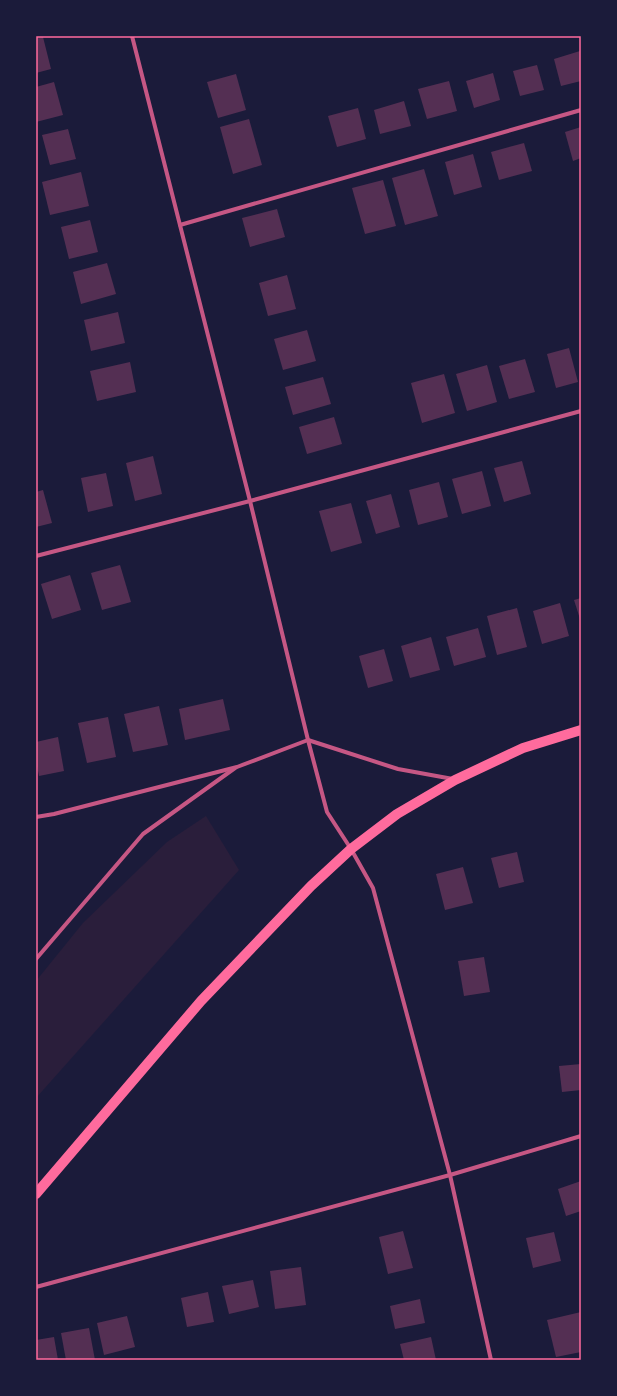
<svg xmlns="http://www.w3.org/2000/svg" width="617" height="1396" font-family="Mulish,sans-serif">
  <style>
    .green { fill: #2a1e3b }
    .building { fill: #542f53 }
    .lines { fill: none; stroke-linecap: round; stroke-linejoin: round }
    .minor { stroke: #c65784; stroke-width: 4 }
    .primary { stroke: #ff6b9d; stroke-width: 10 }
    .neatline { fill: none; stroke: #ff6b9d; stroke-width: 1.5 }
  </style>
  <rect width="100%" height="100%" fill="#1b1b3a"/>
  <path class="green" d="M 206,816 L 239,870 L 36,1098 L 36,981 L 83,923 L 167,842 Z"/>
  <g class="building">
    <path d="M 43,37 L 51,69 L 36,73 L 36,38 Z"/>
    <path d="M 580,51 L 581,81 L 561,86 L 554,59 Z"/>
    <path d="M 537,65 L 544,90 L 520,96 L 513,71 Z"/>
    <path d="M 493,73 L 500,100 L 474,108 L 466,81 Z"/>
    <path d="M 236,74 L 246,110 L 218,118 L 207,82 Z"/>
    <path d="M 449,81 L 457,111 L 427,119 L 418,89 Z"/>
    <path d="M 54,82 L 63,115 L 36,122 L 36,87 Z"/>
    <path d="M 404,101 L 411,126 L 380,134 L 374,110 Z"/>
    <path d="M 358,108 L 366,139 L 337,147 L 328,116 Z"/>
    <path d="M 249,119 L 262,165 L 233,174 L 220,127 Z"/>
    <path d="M 581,127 L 581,158 L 573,161 L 565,132 Z"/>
    <path d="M 68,129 L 76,159 L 50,165 L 42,135 Z"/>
    <path d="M 524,143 L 532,171 L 499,180 L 491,152 Z"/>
    <path d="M 473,154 L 482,187 L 454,195 L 445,162 Z"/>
    <path d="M 424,169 L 438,216 L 405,225 L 392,178 Z"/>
    <path d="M 81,172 L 89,206 L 50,215 L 42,182 Z"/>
    <path d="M 383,180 L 396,226 L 365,234 L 352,188 Z"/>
    <path d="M 277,209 L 285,237 L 250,247 L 242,218 Z"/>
    <path d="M 90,220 L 98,252 L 69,259 L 61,227 Z"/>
    <path d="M 107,263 L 116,294 L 81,304 L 73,272 Z"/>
    <path d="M 287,275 L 296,309 L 268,316 L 259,283 Z"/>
    <path d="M 118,312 L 125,343 L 91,351 L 84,320 Z"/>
    <path d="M 307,330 L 316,361 L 283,370 L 274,339 Z"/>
    <path d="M 569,348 L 578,382 L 556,388 L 547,354 Z"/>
    <path d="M 525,359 L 535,392 L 509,399 L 499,366 Z"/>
    <path d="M 130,362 L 136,392 L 97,401 L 90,371 Z"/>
    <path d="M 487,365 L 497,402 L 467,411 L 456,374 Z"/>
    <path d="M 444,374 L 455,413 L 422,423 L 411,383 Z"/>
    <path d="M 323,377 L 331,404 L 293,415 L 285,387 Z"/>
    <path d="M 334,417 L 342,444 L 307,454 L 299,427 Z"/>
    <path d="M 153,456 L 162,494 L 135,501 L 126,463 Z"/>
    <path d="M 522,461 L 531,494 L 504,502 L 494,468 Z"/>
    <path d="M 482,471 L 491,506 L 462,514 L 452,479 Z"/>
    <path d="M 106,473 L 113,506 L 88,512 L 81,478 Z"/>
    <path d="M 439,482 L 448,517 L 418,525 L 409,490 Z"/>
    <path d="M 43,490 L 52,523 L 36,527 L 36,492 Z"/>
    <path d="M 391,494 L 400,527 L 376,534 L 366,501 Z"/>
    <path d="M 351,503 L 362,543 L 331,552 L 319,511 Z"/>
    <path d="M 120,565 L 131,602 L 102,610 L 91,573 Z"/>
    <path d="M 70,575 L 81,610 L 52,619 L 41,584 Z"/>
    <path d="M 581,598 L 581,622 L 574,600 Z"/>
    <path d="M 560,603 L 569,636 L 542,644 L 533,611 Z"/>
    <path d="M 517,608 L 527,647 L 497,655 L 487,616 Z"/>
    <path d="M 478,628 L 486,657 L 454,666 L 446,637 Z"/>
    <path d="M 431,637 L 440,670 L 410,678 L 401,646 Z"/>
    <path d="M 384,649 L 393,681 L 368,688 L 359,656 Z"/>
    <path d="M 223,699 L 230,730 L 185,740 L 179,709 Z"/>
    <path d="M 159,706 L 168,745 L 133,752 L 124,714 Z"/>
    <path d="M 108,717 L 116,757 L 87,763 L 78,723 Z"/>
    <path d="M 58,737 L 64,771 L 39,776 L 36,761 L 36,742 Z"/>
    <path d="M 517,852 L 524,882 L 499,888 L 491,858 Z"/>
    <path d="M 463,867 L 473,903 L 445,910 L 436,874 Z"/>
    <path d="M 484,957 L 490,992 L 464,996 L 458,961 Z"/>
    <path d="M 581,1064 L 581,1090 L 562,1092 L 559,1066 Z"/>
    <path d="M 581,1181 L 581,1211 L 566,1216 L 558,1189 Z"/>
    <path d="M 403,1231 L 413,1268 L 388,1274 L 379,1237 Z"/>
    <path d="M 554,1232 L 561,1261 L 533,1268 L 526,1238 Z"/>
    <path d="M 301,1267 L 306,1305 L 275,1309 L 270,1271 Z"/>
    <path d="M 253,1280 L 259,1307 L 229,1314 L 222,1286 Z"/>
    <path d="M 208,1292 L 214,1322 L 187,1327 L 181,1298 Z"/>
    <path d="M 420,1299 L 425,1323 L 395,1329 L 390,1306 Z"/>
    <path d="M 581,1312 L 581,1352 L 556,1357 L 547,1320 Z"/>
    <path d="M 127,1316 L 135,1347 L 104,1355 L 97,1323 Z"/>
    <path d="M 89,1328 L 95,1360 L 66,1360 L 61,1333 Z"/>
    <path d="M 54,1337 L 58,1360 L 36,1360 L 36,1340 Z"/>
    <path d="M 431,1337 L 436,1360 L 404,1360 L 400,1344 Z"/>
  </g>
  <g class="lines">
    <g class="minor">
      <path d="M 132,36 L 250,501 L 308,740 L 327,812 L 351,849 L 373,888 L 450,1175 L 491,1360"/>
      <path d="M 180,225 L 581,110"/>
      <path d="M 36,556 L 250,501 L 581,411"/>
      <path d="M 36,817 L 54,814 L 237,767 L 308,740 L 398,769 L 453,779"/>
      <path d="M 36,959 L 143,834 L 235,768"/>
      <path d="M 36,1287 L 450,1175 L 581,1136"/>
    </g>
    <path class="primary" d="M 36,1194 L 201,1001 L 311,886 L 351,849 L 397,814 L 455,780 L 523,748 L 581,730"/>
  </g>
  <rect width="617" height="1396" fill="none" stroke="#1b1b3a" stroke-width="74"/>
  <rect x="37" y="37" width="543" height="1322" class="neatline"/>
</svg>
